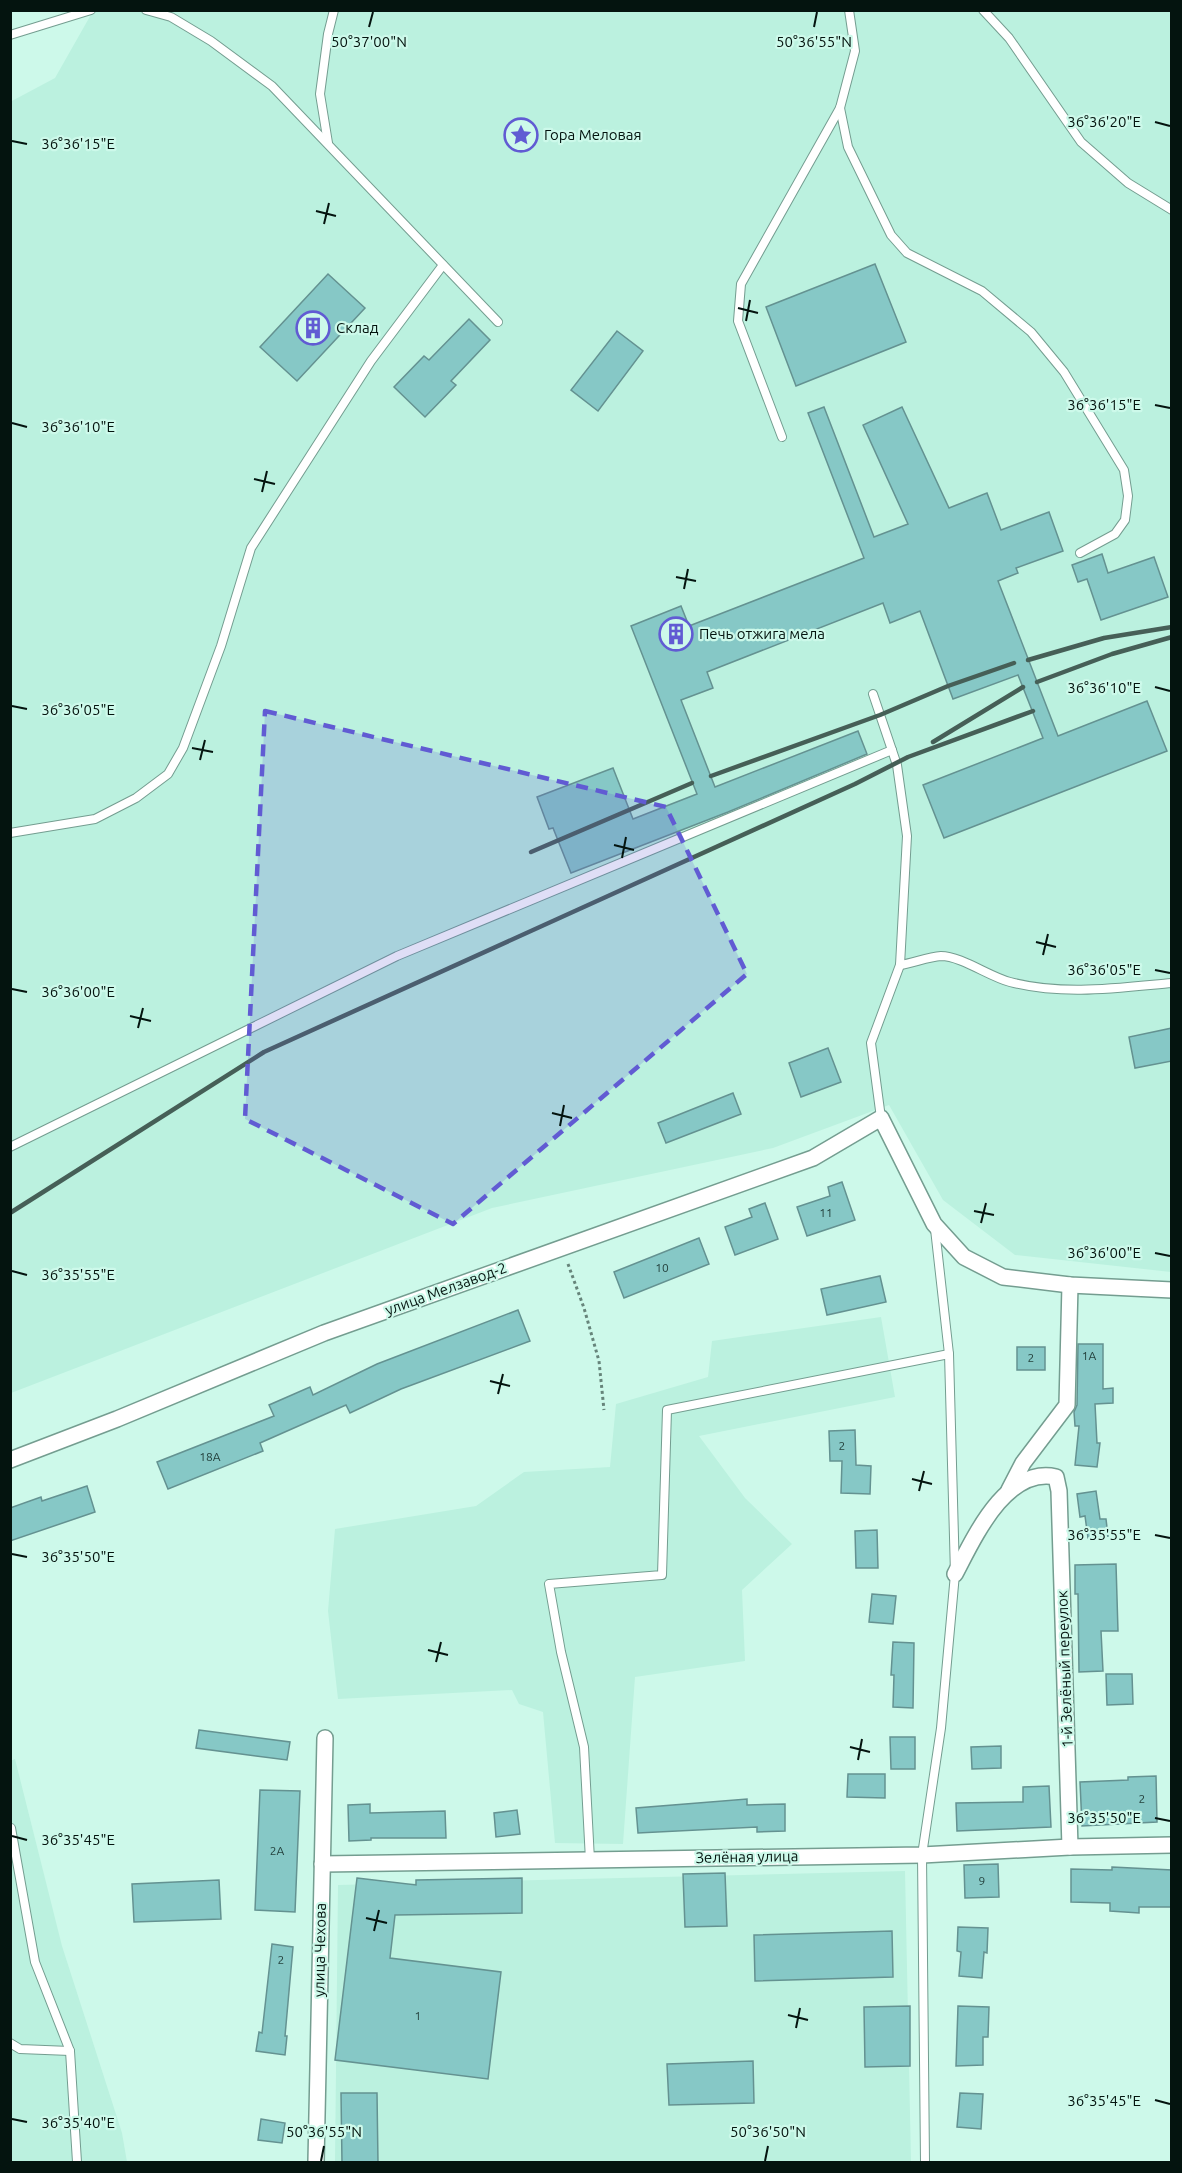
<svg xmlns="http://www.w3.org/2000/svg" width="1182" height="2173" font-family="Ubuntu,sans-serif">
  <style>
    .built { fill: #bbf1df }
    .building { fill: #86c8c6; stroke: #649291; stroke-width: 1.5 }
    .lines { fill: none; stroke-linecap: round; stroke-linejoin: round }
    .lane-casing { stroke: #749d90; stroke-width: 10 }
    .street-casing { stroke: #749d90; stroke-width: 18 }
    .path { stroke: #66847a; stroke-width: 3; stroke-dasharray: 3 3; stroke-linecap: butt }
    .lane { stroke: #fff; stroke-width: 8 }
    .street { stroke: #fff; stroke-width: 15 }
    .rail { stroke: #465f57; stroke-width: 4.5 }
    .marked { fill: #615bd3; fill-opacity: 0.2; stroke: #615bd3; stroke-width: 4.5; stroke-dasharray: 12 8; stroke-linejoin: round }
    .ticks { fill: none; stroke: #04140f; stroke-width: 2 }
    .labels { text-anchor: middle; stroke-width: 4.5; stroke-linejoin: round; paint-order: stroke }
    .number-label { font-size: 12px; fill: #24413d }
    .poi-label { font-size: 15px; fill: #04140f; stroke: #cdf9ea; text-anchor: start }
    .street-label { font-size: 15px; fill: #04140f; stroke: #cdf9ea }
    .ticks-label { font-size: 15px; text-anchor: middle; fill: #04140f; stroke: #cdf9ea; stroke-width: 4.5; stroke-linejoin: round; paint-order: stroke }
  </style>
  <rect width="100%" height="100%" fill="#cdf9ea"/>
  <g class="built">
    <path d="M 93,11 L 1171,11 L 1171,1272 L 1015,1255 L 943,1200 L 889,1105 L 773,1148 L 492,1208 L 11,1393 L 10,102 L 55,78 Z"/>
    <path d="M 881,1317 L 895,1397 L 699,1436 L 745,1498 L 792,1544 L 742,1590 L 745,1661 L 635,1677 L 623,1844 L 555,1843 L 543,1712 L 519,1704 L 512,1690 L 338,1699 L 328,1611 L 335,1529 L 476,1506 L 524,1472 L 610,1467 L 616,1404 L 708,1377 L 712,1341 Z"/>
    <path d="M 15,1759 L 62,1946 L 122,2133 L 127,2162 L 11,2162 L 10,1761 Z"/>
    <path d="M 905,1871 L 911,2162 L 335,2162 L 338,1885 Z"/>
  </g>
  <g class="building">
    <path d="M 875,264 L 906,342 L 796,386 L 766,307 Z"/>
    <path d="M 328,274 L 365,308 L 297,381 L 260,347 Z"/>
    <path d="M 469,319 L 490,340 L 451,381 L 456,385 L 425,417 L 394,387 L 424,356 L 429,360 Z"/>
    <path d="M 617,331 L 643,351 L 598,411 L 571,390 Z"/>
    <path d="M 824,407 L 874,537 L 908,524 L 863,425 L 902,407 L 949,508 L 987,493 L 1001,530 L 1049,512 L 1063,551 L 1016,568 L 1018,573 L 998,581 L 1058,736 L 1147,701 L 1167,751 L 944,838 L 923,785 L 1043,738 L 1018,675 L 953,699 L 920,611 L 890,623 L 883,603 L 707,672 L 713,688 L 681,700 L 715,787 L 858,731 L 867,754 L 728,812 L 571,873 L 553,828 L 549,829 L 537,797 L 613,768 L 633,819 L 697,794 L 631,626 L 681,606 L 689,626 L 864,558 L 808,413 Z"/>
    <path d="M 1102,554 L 1108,573 L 1154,557 L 1168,597 L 1101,620 L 1087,579 L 1078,582 L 1072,565 Z"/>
    <path d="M 1172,1028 L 1172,1061 L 1135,1068 L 1129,1037 Z"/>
    <path d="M 828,1048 L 841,1082 L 801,1097 L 789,1063 Z"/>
    <path d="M 733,1093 L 741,1114 L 666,1143 L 658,1123 Z"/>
    <path d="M 842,1182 L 855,1220 L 807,1236 L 797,1207 L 830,1196 L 828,1187 Z"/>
    <path d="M 765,1203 L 778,1239 L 735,1255 L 725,1227 L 752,1217 L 749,1209 Z"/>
    <path d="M 699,1238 L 709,1264 L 624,1298 L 614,1272 Z"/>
    <path d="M 880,1276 L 886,1302 L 827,1315 L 821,1289 Z"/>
    <path d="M 518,1310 L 530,1341 L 401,1389 L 350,1413 L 346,1405 L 260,1443 L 263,1451 L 168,1489 L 157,1462 L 274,1416 L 269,1405 L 310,1387 L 313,1395 L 377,1364 Z"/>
    <path d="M 1078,1344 L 1103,1344 L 1103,1389 L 1113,1388 L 1113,1403 L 1095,1404 L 1097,1443 L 1100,1443 L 1097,1467 L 1075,1465 L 1079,1426 L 1075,1426 L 1074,1412 L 1077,1405 Z"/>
    <rect x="1017" y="1347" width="28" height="23"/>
    <path d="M 855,1430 L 856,1465 L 871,1466 L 870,1494 L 841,1493 L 842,1461 L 830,1461 L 829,1431 Z"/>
    <path d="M 87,1486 L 95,1512 L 10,1541 L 10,1508 L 41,1497 L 42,1501 Z"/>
    <path d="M 1096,1491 L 1100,1519 L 1106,1519 L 1108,1536 L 1088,1538 L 1085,1516 L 1080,1517 L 1077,1494 Z"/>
    <path d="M 877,1530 L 878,1568 L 856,1568 L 855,1531 Z"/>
    <path d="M 1116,1564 L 1118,1631 L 1101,1631 L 1103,1671 L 1079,1672 L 1078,1594 L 1075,1594 L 1075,1565 Z"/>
    <path d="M 872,1594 L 896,1596 L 893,1624 L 869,1622 Z"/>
    <path d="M 893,1642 L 914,1643 L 913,1708 L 893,1707 L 894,1675 L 891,1675 Z"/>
    <path d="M 1106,1674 L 1132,1674 L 1133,1704 L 1107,1705 Z"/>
    <path d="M 199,1730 L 290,1742 L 287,1760 L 196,1748 Z"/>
    <path d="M 890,1737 L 915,1737 L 915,1769 L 891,1769 Z"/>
    <path d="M 1001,1746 L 1001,1768 L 972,1769 L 971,1747 Z"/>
    <path d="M 848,1774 L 885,1774 L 885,1798 L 847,1797 Z"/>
    <path d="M 1156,1776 L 1157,1822 L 1082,1826 L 1080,1782 L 1128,1780 L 1128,1777 Z"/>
    <path d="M 1049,1786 L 1051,1827 L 957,1831 L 956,1803 L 1023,1802 L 1023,1787 Z"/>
    <path d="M 260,1790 L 300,1791 L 295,1912 L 255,1910 Z"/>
    <path d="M 747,1799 L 747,1805 L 785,1804 L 785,1831 L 757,1832 L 757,1827 L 638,1833 L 636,1808 Z"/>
    <path d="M 370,1804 L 370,1813 L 445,1811 L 446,1838 L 371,1838 L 371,1840 L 349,1841 L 348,1805 Z"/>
    <path d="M 517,1810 L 520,1834 L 496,1837 L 494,1813 Z"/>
    <path d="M 998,1864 L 999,1897 L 965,1898 L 964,1865 Z"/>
    <path d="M 1112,1867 L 1172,1870 L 1172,1907 L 1139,1907 L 1139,1913 L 1110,1911 L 1110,1903 L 1071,1902 L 1071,1869 L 1112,1870 Z"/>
    <path d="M 725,1873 L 727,1926 L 685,1927 L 683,1874 Z"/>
    <path d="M 357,1878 L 416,1885 L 416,1880 L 522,1878 L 522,1913 L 395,1915 L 390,1958 L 501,1972 L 488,2079 L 335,2060 Z"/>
    <path d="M 219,1880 L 221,1919 L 134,1922 L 132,1884 Z"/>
    <path d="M 958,1927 L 988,1928 L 987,1953 L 984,1952 L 982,1978 L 959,1976 L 961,1952 L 957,1951 Z"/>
    <path d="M 892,1931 L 893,1977 L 755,1981 L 754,1935 Z"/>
    <path d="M 272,1944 L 293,1947 L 285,2036 L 287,2036 L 285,2055 L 256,2051 L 259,2032 L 262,2033 Z"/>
    <path d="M 910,2006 L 910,2066 L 865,2067 L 864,2007 Z"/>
    <path d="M 958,2006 L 989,2007 L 988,2037 L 983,2037 L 983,2065 L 956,2066 Z"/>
    <path d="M 753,2061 L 754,2103 L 669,2105 L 667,2064 Z"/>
    <path d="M 341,2093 L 377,2093 L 378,2163 L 342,2163 Z"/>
    <path d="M 960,2093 L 983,2094 L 981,2129 L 957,2127 Z"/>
    <path d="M 261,2119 L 285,2123 L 282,2143 L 258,2140 Z"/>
  </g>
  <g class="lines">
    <defs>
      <g id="lane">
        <path d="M 146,10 L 171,17 L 211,41 L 272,86 L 498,322"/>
        <path d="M 983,10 L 1009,38 L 1081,142 L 1128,183 L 1172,210"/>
        <path d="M 10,35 L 91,10"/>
        <path d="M 840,108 L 848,147 L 891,235 L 907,253 L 982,291 L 1031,332 L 1064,372 L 1124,470 L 1128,496 L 1125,520 L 1115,534 L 1080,553"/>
        <path d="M 328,143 L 320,94 L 328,34 L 334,10"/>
        <path d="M 782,437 L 738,321 L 741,284 L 840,108 L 855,51 L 849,10"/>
        <path d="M 873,694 L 897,765 L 907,836 L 900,965 L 871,1043 L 881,1118"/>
        <path d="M 10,833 L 95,819 L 136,798 L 168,774 L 183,748 L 221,646 L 251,548 L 371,361 L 443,265"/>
        <path d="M 900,965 C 913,963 928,957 941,956 C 961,956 990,977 1010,982 C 1063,996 1118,988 1172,983"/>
        <path d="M 10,1147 L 397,956 L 892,750"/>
        <path d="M 11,1828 L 35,1962 L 70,2051 L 77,2162"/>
        <path d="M 590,1860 L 584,1747 L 561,1652 L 549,1584 L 662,1575 L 667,1410 L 949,1354"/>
        <path d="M 10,2043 L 20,2049 L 70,2051"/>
        <path d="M 925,2162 L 922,1855 L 941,1728 L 955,1574 L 949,1354 L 935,1229"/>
      </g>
      <g id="street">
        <path d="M 10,1460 L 117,1419 L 324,1333 L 813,1158 L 881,1118 L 934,1224 L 964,1257 L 1003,1277 L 1070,1285 L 1172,1290"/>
        <path d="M 1009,1490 L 1023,1463 L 1067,1405 L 1070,1285"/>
        <path d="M 955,1574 C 974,1538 1006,1466 1056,1477 L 1059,1491 L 1070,1847"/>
        <path d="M 322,1864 L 922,1855 L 1070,1847 L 1172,1845"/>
        <path d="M 316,2162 L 325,1738"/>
      </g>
    </defs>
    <use href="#lane" class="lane-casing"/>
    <use href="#street" class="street-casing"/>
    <path class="path" d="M 568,1264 L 584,1308 L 599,1361 L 604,1410"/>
    <use href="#lane" class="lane"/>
    <use href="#street" class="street"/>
    <g class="rail">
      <path d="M 1028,660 L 1104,638 L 1172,627"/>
      <path d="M 1037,682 L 1112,654 L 1172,637"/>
      <path d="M 933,742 L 1023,687"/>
      <path d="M 711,776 L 880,715 L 948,686 L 1014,663"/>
      <path d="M 531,852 L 692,783"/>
      <path d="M 10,1213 L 264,1052 L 855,784 L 908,757 L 1033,711"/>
    </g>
  </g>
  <path class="marked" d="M 265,711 L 666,807 L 747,974 L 453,1224 L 245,1119 Z"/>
  <path class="ticks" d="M 369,27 L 373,12M 814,27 L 817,12M 1155,122 L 1170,126M 12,141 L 27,144M 316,211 L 336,216M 324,224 L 329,203M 738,308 L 758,313M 746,321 L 750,300M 1155,405 L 1170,408M 12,423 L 27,427M 254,479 L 275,484M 262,492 L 267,471M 676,577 L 696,581M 684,589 L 688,569M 1155,687 L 1170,691M 12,706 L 27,709M 192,748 L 213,752M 200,760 L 205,740M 614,845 L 634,850M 622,858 L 626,837M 1036,942 L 1056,947M 1043,955 L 1048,934M 1155,970 L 1170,973M 12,989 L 27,992M 130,1016 L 151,1021M 138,1028 L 143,1008M 552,1113 L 572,1118M 560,1126 L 564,1105M 974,1211 L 994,1215M 981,1223 L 986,1203M 1155,1253 L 1170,1256M 12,1271 L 27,1275M 490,1381 L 510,1386M 498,1394 L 503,1374M 912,1479 L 932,1484M 919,1491 L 924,1471M 1155,1535 L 1170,1538M 12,1554 L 27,1557M 428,1650 L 448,1655M 436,1662 L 441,1642M 850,1747 L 870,1752M 858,1760 L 862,1739M 1155,1818 L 1170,1821M 12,1836 L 27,1840M 366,1918 L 387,1923M 374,1931 L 379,1910M 788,2015 L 808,2020M 796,2028 L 800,2008M 1155,2100 L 1170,2104M 12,2119 L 27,2122M 321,2161 L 324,2146M 765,2161 L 768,2146"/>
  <defs>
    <symbol id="sight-ring" viewBox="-11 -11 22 22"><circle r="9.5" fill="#cdf9ea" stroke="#615bd3" stroke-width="1.5"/><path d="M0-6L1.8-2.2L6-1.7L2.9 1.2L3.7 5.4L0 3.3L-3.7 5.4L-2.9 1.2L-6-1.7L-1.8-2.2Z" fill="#615bd3"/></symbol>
    <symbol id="building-ring" viewBox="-11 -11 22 22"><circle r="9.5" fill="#cdf9ea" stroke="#615bd3" stroke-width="1.5"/><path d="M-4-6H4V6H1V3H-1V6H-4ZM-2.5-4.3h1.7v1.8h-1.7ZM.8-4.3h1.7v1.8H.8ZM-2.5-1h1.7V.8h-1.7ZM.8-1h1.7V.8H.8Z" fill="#615bd3"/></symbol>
  </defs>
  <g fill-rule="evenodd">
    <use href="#sight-ring" x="502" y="116" width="38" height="38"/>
    <use href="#building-ring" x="294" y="309" width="38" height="38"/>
    <use href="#building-ring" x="657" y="615" width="38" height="38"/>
  </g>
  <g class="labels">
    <g class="number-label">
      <text x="826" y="1217">11</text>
      <text x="662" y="1272">10</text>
      <text x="1089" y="1360">1А</text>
      <text x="1031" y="1362">2</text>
      <text x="842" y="1450">2</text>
      <text x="210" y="1461">18А</text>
      <text x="1142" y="1803">2</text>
      <text x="277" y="1855">2А</text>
      <text x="982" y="1885">9</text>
      <text x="281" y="1964">2</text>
      <text x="418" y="2020">1</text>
    </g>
    <g class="poi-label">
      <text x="544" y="140">Гора Меловая</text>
      <text x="336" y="333">Склад</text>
      <text x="699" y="639">Печь отжига мела</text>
    </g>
    <g class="street-label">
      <text transform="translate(446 1289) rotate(-20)" y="5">улица Мелзавод-2</text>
      <text transform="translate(1065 1669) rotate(-92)" y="5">1-й Зелёный переулок</text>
      <text transform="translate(747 1857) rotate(-1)" y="5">Зелёная улица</text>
      <text transform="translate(320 1950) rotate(-89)" y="5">улица Чехова</text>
    </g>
  </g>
  <g class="ticks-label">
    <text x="814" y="47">50°36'55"N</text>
    <text x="369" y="47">50°37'00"N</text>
    <text x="1104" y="127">36°36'20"E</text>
    <text x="78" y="149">36°36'15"E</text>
    <text x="1104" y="410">36°36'15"E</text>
    <text x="78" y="432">36°36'10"E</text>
    <text x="1104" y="693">36°36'10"E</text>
    <text x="78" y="715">36°36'05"E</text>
    <text x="1104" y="975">36°36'05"E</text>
    <text x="78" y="997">36°36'00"E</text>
    <text x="1104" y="1258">36°36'00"E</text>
    <text x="78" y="1280">36°35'55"E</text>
    <text x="1104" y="1540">36°35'55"E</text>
    <text x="78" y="1562">36°35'50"E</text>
    <text x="1104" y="1823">36°35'50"E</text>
    <text x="78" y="1845">36°35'45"E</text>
    <text x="1104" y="2106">36°35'45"E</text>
    <text x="78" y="2128">36°35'40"E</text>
    <text x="324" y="2137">50°36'55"N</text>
    <text x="768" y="2137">50°36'50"N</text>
  </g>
  <rect width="1182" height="2173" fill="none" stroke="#04140f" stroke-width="24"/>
</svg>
